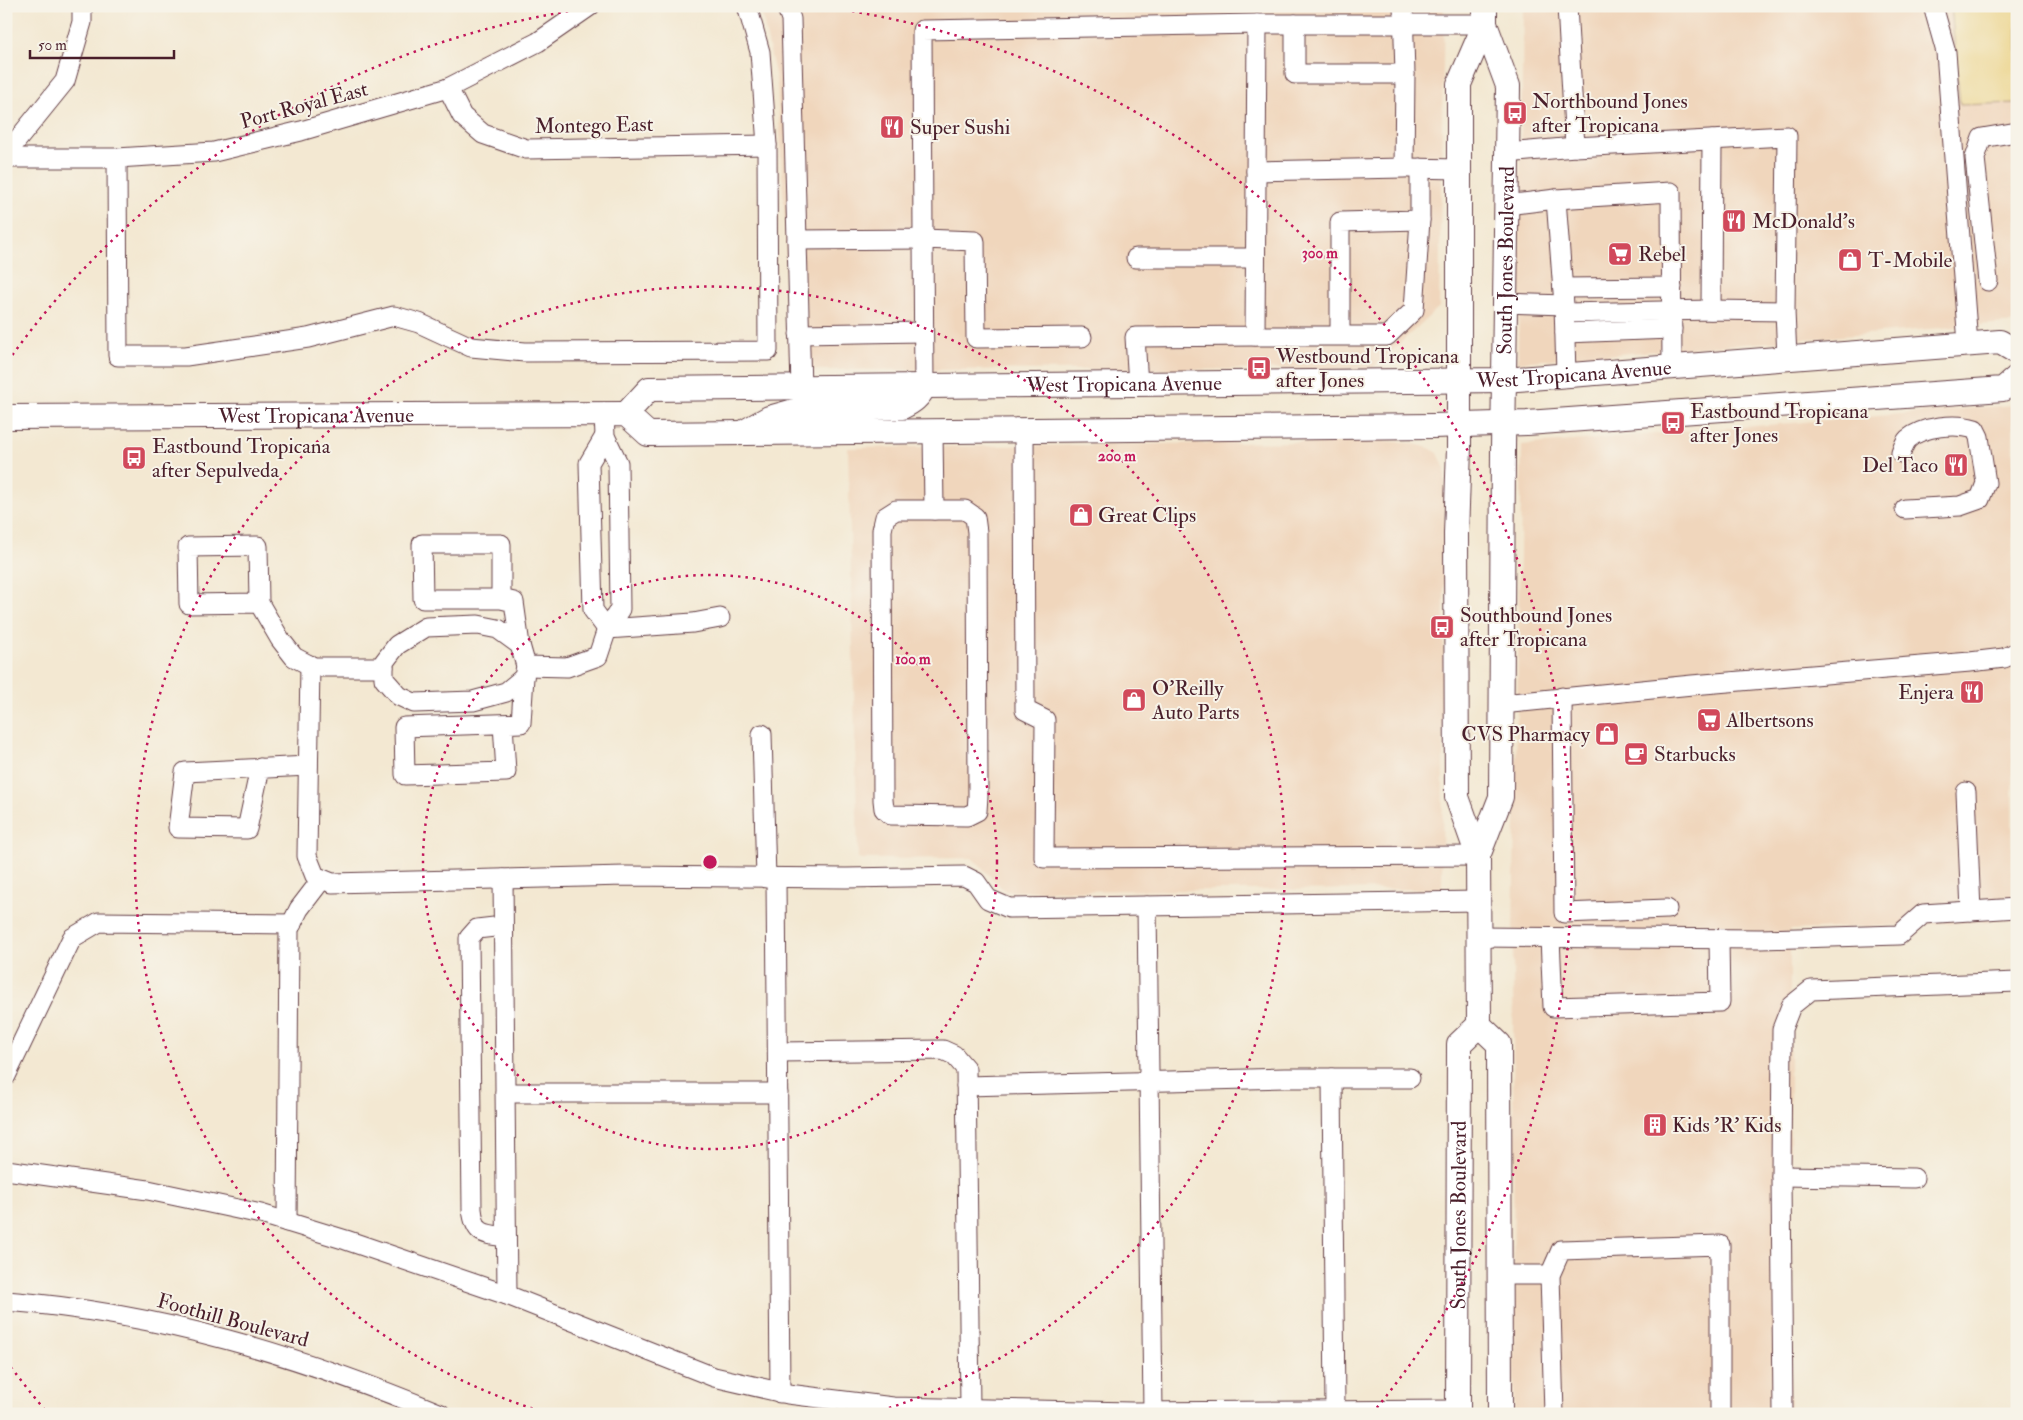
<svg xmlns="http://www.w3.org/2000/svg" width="2023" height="1420" font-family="'IM FELL Double Pica',serif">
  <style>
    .built { fill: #f0d6bc }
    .sand { fill: #eeda9e; stroke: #9c7c64 }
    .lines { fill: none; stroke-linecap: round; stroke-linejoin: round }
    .minor-casing { stroke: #633d44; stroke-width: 21 }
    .major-casing { stroke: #633d44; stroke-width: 26 }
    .minor { stroke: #fff; stroke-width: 19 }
    .major { stroke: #fff; stroke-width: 24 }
    .ring { fill: none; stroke: #c2185b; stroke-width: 2.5; stroke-dasharray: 2.5 5 }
    .labels { text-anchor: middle; stroke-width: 4; stroke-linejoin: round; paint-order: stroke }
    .poi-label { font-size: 21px; fill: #4a1f2b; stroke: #f7f3e8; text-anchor: start }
    .street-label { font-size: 21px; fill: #4a1f2b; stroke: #f7f3e8 }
    .centre { fill: #c2185b; stroke: #f7f3e8; stroke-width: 2.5 }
    .ring-label { font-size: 15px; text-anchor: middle; font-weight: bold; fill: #c2185b; stroke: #f7f3e8; stroke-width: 4; stroke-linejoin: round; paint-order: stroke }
  </style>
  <rect width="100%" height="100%" fill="#f7f3e8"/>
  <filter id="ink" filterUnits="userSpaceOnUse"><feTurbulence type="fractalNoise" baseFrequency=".02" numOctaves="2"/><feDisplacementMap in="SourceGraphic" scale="10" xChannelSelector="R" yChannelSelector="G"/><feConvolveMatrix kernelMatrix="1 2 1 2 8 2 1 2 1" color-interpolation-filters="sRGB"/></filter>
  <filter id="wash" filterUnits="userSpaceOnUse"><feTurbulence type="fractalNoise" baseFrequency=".0096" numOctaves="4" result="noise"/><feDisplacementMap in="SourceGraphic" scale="20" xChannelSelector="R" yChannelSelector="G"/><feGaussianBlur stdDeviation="1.12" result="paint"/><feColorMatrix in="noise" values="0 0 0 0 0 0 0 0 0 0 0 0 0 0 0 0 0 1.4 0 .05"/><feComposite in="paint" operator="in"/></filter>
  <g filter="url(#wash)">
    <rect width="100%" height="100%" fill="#f3e8d2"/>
    <g class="built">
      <path d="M 760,6 L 1444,6 L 1439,307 L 1372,369 L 789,370 L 786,239 L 777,83 Z"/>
      <path d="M 1523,6 L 1951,6 L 1960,104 L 2017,103 L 2017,322 L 1518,362 Z"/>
      <path d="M 2013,405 L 2012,920 L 1790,930 L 1790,1414 L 1514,1414 L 1513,931 L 1522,445 Z"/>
      <path d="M 1383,441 L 1410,443 L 1429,448 L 1438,453 L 1445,469 L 1442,889 L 1005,891 L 972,858 L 858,859 L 848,448 Z"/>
    </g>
    <path class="sand" d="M 1951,6 L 2017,6 L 2017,103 L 1960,105 Z"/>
  </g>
  <g filter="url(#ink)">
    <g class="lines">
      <defs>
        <g id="minor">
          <path d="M 786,6 L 791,19 L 801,388"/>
          <path d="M 1403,6 L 1405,74"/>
          <path d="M 1567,6 L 1575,147"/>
          <path d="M 1933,6 L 1946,52 L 1968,344"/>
          <path d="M 1257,24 L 1485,24"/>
          <path d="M 448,88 L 462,116 L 483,134 L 526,149 L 767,145"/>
          <path d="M 1507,153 L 1575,147 L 1787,136 L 1785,311 L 1787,358"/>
          <path d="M 6,154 L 65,81 L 82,22 L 82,6"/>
          <path d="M 6,158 L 117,158 L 214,152 L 301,131 L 448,88 L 538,42 L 590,6"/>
          <path d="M 117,158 L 118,356 L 186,356 L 308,338 L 394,316 L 419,323 L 471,347 L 525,352 L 768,351 L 767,145 L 760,52 L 747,6"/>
          <path d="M 1408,168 L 1459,169"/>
          <path d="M 1256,171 L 1404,168 L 1405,74 L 1295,74 L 1295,24"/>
          <path d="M 1556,199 L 1564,305 L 1566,374"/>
          <path d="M 1506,205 L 1556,199 L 1671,192 L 1672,367"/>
          <path d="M 797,240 L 923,239 L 922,30 L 1257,24 L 1255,336 L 1135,337 L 1138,385"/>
          <path d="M 1136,258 L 1255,258"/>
          <path d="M 1988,281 L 1975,158 L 1982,138 L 2017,132"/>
          <path d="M 1563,288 L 1672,287"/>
          <path d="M 1505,303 L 1564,305"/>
          <path d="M 1711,310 L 1712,140"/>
          <path d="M 1565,313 L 1711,310 L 1785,311"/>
          <path d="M 1565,333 L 1672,329"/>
          <path d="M 799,334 L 923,332"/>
          <path d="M 1340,335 L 1340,222 L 1420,220 L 1420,168"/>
          <path d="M 1255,336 L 1387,336 L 1414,310 L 1420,220"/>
          <path d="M 924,387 L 923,239 L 975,241 L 976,338 L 1082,337"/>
          <path d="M 1024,430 L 1025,710 L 1045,720 L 1044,858 L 1478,856"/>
          <path d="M 933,431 L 934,510"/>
          <path d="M 605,436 L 589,463 L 593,610 L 607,629"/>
          <path d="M 1901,453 C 1903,448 1904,443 1908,439 C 1923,426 1956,423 1975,429 L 1979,437 L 1986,483 L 1980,499 L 1960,506 L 1905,509"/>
          <path d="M 896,510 L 965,510 L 975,517 L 977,532 L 978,796 L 977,811 L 967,816 L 891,815 L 884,809 L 883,800 L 882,530 L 885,517 Z"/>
          <path d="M 501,599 L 501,544 L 422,544 L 423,599 L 501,599 L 514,602 L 520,645"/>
          <path d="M 259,603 L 189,604 L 188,547 L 258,546 L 259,603 L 280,639 L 294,657 L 313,667 L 384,667"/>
          <path d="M 478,625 L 498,629 L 520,645 L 526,666 L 524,677 L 506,692 L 473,701 L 414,703 L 399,696 L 384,679 L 384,662 L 397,645 L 426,627 Z"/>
          <path d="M 607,629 L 693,623 L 720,618"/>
          <path d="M 310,665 L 307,856 L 315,876 L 332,883 L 625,876 L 846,878 L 964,876 L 976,882 L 988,899 L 1009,908 L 1478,901"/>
          <path d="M 526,666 L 567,667 L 598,656 L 607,629 L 620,609 L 618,463 L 605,436 L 604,414"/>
          <path d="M 1562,697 L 1564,913 L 1667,909"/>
          <path d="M 1502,704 L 1692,685 L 1970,662 L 2004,658 L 2017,652"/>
          <path d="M 503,724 L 506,772 L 405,775 L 404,727 L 521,723 L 524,677"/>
          <path d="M 762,734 L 766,878"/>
          <path d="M 260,768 L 247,829 L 178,828 L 185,772 C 226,770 267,768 308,766"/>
          <path d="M 1966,792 L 1971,911"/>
          <path d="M 776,878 L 780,1393"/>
          <path d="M 503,879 L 507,1295"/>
          <path d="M 1147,906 L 1153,1412"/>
          <path d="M 503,926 L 477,929 L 469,938 L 472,1209 C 475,1235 483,1234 506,1237"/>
          <path d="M 1478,937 L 1761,939 L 1899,935 L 1923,914 L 2017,908"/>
          <path d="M 1550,938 L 1553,1007 L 1720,1002 L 1719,939"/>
          <path d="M 778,1052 L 943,1050 L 954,1055 L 966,1069 L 970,1408"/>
          <path d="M 6,1076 L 72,938 L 99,922 L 292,924"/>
          <path d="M 1332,1078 L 1335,1410"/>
          <path d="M 966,1086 L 1285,1078 L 1410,1078"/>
          <path d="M 505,1093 L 778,1093"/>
          <path d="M 6,1170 L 148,1190 L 261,1214 L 346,1240 L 507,1295 L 714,1377 L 788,1394 L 893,1407 L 1132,1412 L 1458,1410"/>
          <path d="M 1781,1176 L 1914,1178"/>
          <path d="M 287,1222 L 289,929 L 299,909 L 322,879"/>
          <path d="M 1500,1275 L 1550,1275"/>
          <path d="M 6,1301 C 161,1313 298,1355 441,1414"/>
          <path d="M 1554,1414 L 1550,1275 L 1561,1250 L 1720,1245 L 1720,1414"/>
          <path d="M 1783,1414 L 1781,1176 L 1782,1029 L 1791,1006 L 1811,990 L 2017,982"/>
        </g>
        <g id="major">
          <path d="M 1485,24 L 1459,84 L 1459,448 L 1456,534 L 1457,797 L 1478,856 L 1479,1025 L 1499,1044 L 1500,1414"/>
          <path id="s1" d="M 626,414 L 649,389 L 1504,380 L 2000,342 L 2017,352"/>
          <path id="s2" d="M 6,417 L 626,414 L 648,434 L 1433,426 L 1527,423 L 2003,389 L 2017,377"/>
          <path d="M 746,431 L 769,418 L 794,411 L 902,407 C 913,402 919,397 924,387"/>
          <path id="s3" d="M 1478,856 L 1501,797 L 1503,449 L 1508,86 L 1485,24 L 1485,6"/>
          <path id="s4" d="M 1458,1414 L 1459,1044 L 1479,1025"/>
        </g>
      </defs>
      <use href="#minor" class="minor-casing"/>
      <use href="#major" class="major-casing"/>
      <use href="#minor" class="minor"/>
      <use href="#major" class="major"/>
    </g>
  </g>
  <g class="ring">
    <circle cx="710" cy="862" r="287"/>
    <path d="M547 1413A575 575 0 1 1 873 1413"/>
    <path d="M45 1410A862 862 0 0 1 8 1363M8 361A862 862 0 0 1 605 6M815 6A862 862 0 0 1 1375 1410"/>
  </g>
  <defs>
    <symbol id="bus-square" viewBox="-11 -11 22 22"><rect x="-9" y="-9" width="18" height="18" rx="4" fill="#d1495b" stroke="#f7f3e8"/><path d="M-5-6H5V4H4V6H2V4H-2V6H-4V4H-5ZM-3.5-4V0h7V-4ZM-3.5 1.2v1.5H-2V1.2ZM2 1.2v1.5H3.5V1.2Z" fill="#fff"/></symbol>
    <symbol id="restaurant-square" viewBox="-11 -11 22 22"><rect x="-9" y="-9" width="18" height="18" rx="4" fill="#d1495b" stroke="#f7f3e8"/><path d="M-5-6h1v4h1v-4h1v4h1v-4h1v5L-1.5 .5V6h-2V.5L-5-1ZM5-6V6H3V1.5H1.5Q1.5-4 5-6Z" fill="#fff"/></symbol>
    <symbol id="supermarket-square" viewBox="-11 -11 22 22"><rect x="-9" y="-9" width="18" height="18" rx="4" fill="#d1495b" stroke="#f7f3e8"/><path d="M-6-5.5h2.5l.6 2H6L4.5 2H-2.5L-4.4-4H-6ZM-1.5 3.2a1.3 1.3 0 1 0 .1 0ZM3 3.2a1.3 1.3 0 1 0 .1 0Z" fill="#fff"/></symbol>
    <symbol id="shop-square" viewBox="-11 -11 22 22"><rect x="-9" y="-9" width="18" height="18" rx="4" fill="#d1495b" stroke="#f7f3e8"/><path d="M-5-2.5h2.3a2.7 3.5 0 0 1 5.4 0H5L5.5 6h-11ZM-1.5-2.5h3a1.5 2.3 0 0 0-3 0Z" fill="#fff"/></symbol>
    <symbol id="cafe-square" viewBox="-11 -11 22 22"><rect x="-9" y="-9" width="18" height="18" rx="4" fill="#d1495b" stroke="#f7f3e8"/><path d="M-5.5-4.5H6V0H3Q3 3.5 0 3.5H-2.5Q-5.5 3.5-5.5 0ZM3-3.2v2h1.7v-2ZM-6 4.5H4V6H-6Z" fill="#fff"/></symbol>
    <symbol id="building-square" viewBox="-11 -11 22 22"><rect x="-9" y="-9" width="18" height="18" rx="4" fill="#d1495b" stroke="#f7f3e8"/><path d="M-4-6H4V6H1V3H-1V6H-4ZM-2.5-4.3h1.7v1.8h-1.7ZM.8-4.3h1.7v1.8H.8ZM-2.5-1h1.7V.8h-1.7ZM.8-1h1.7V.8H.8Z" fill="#fff"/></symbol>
  </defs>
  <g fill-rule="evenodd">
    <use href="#bus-square" x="1501" y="99" width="28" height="28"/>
    <use href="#restaurant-square" x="878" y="113" width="28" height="28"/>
    <use href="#restaurant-square" x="1720" y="207" width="28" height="28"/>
    <use href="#supermarket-square" x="1606" y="240" width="28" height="28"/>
    <use href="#shop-square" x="1836" y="246" width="28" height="28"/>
    <use href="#bus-square" x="1245" y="354" width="28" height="28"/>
    <use href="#bus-square" x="1659" y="409" width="28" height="28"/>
    <use href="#bus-square" x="120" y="444" width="28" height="28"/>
    <use href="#restaurant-square" x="1942" y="451" width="28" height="28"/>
    <use href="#shop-square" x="1067" y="501" width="28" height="28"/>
    <use href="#bus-square" x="1428" y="613" width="28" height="28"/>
    <use href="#restaurant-square" x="1958" y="678" width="28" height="28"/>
    <use href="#shop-square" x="1120" y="686" width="28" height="28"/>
    <use href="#supermarket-square" x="1695" y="706" width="28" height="28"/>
    <use href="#shop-square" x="1593" y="720" width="28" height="28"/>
    <use href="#cafe-square" x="1622" y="740" width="28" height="28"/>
    <use href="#building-square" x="1641" y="1111" width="28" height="28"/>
  </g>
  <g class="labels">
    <g class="poi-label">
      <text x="1532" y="108">Northbound Jones<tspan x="1532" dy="24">after Tropicana</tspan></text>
      <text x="910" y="134">Super Sushi</text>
      <text x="1752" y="228">McDonald's</text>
      <text x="1638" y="261">Rebel</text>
      <text x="1868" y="267">T-Mobile</text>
      <text x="1276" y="363">Westbound Tropicana<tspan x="1276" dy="24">after Jones</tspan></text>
      <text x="1690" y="418">Eastbound Tropicana<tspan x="1690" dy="24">after Jones</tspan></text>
      <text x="152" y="453">Eastbound Tropicana<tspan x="152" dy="24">after Sepulveda</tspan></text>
      <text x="1938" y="472" text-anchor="end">Del Taco</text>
      <text x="1098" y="522">Great Clips</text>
      <text x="1460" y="622">Southbound Jones<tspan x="1460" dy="24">after Tropicana</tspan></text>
      <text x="1152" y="695">O'Reilly<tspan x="1152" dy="24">Auto Parts</tspan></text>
      <text x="1954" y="699" text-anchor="end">Enjera</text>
      <text x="1726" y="727">Albertsons</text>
      <text x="1590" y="741" text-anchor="end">CVS Pharmacy</text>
      <text x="1654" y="761">Starbucks</text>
      <text x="1672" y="1132">Kids 'R' Kids</text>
    </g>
    <g class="street-label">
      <text transform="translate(304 105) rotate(-15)" y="7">Port Royal East</text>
      <text transform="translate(594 125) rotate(-1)" y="7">Montego East</text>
      <text dy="7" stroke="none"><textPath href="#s3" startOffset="600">South Jones Boulevard</textPath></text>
      <text dy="7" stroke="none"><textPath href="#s1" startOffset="959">West Tropicana Avenue</textPath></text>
      <text dy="7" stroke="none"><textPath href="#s1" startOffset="509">West Tropicana Avenue</textPath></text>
      <text dy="7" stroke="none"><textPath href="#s2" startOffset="310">West Tropicana Avenue</textPath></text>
      <text dy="7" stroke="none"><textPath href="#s4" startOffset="199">South Jones Boulevard</textPath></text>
      <text transform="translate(233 1320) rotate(15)" y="7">Foothill Boulevard</text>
    </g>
  </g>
  <circle cx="710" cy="862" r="8" class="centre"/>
  <g class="ring-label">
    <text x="1320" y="258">300 m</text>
    <text x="1117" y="461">200 m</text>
    <text x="913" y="664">100 m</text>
  </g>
  <rect width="2023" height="1420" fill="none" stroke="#f7f3e8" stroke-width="25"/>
  <path d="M30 50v8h144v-8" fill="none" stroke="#4a1f2b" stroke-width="2.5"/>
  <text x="38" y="50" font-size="15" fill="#4a1f2b" stroke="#f7f3e8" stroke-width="4" paint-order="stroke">50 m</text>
</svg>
